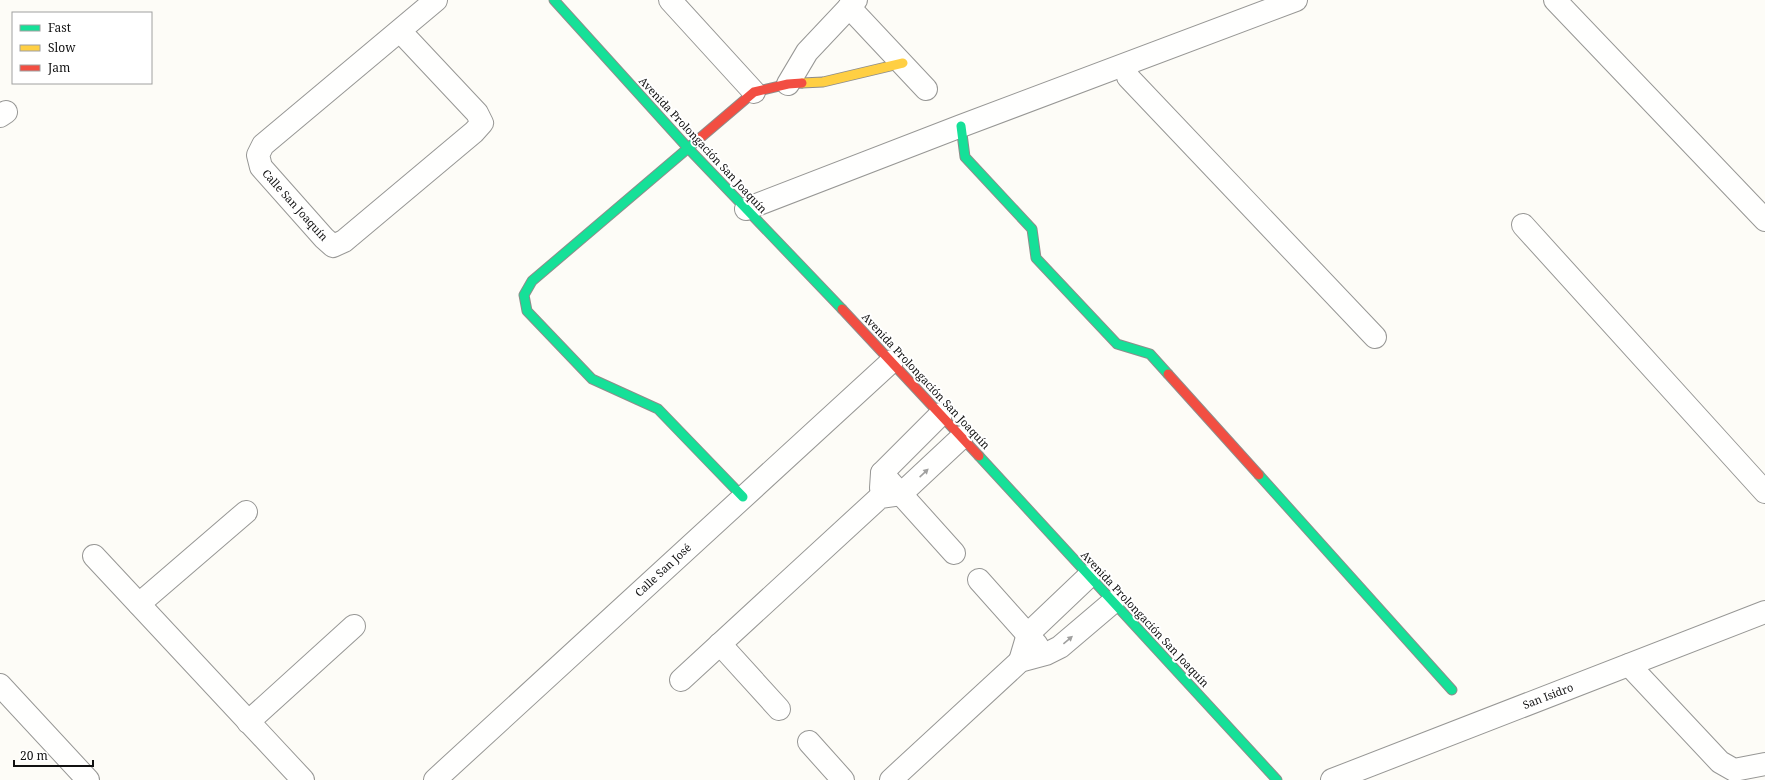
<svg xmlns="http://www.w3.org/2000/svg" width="1765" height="780" font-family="'Noto Serif',serif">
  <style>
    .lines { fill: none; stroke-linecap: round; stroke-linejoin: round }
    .street-casing { stroke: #979795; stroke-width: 24 }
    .fast-casing { stroke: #8e8d8b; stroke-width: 11 }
    .slow-casing { stroke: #8e8d8b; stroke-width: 11 }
    .jam-casing { stroke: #8e8d8b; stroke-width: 11 }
    .street { stroke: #fffffe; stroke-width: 22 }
    .fast { stroke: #16e098; stroke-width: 9 }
    .slow { stroke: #ffcf43; stroke-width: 9 }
    .jam { stroke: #f24e42; stroke-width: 9 }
    .oneway { fill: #a0a09f }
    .labels { text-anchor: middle; stroke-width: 4; stroke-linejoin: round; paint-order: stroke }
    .street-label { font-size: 11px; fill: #111; stroke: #fff }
  </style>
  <rect width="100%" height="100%" fill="#fdfcf7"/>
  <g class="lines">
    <defs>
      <g id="street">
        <path d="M 670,0 L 754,92"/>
        <path d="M 1555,0 L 1765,220"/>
        <path d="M 849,7 L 926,89"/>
        <path d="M 400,31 L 477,113 L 482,123 L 474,132 L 344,241 L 333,246 L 324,238 L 261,167 L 258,155 L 263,145 L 436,0"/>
        <path d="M 1126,65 L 1128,77 L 1375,337"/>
        <path d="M 788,84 L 807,52 L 856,0"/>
        <path d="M 0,116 L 6,112"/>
        <path d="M 746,209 L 961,126 L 1296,0"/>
        <path d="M 1523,225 L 1765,492"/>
        <path d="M 882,473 L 954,553"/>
        <path d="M 881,488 L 882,473 L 941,414"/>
        <path d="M 94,556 L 303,780"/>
        <path d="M 979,580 L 1037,645"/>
        <path d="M 139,604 L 246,512"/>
        <path d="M 720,644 L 779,709"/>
        <path d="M 1020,661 L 1028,634 L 1089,576"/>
        <path d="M 1629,665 L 1720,762 L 1734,770 L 1765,764"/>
        <path d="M 681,680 L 880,497 L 901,494 L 962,437"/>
        <path d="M 0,685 L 88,780"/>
        <path d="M 248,722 L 354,626"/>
        <path d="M 809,742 L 843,780"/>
        <path d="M 435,780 L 892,361"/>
        <path d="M 891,780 L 1020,661 L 1046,654 L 1060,647 L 1113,602"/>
        <path d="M 1332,780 L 1765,612"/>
      </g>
      <g id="fast">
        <path d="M 554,0 L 687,147 L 842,309"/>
        <path d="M 961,126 L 965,157 L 1032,229 L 1036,258 L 1117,344 L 1150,354 L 1168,374"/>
        <path d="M 700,138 L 532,281 L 524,295 L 527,311 L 592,379 L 658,409 L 743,497"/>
        <path d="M 979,456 L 1277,780"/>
        <path d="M 1259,475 L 1452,690"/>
      </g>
      <path id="slow" d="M 802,83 L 823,82 L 903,63"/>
      <g id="jam">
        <path d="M 700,138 L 754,92 L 788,84 L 802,83"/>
        <path d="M 842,309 L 979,456"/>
        <path d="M 1168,374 L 1259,475"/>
      </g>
    </defs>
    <use href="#street" class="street-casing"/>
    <use href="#fast" class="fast-casing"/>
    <use href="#slow" class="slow-casing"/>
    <use href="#jam" class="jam-casing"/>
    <use href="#street" class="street"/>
    <use href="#fast" class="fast"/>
    <use href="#slow" class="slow"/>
    <use href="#jam" class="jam"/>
  </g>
  <defs><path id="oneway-solid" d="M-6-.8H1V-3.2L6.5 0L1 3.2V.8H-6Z"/></defs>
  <g class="oneway">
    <use href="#oneway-solid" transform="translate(924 473) rotate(-43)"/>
    <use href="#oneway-solid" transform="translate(1068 640) rotate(-40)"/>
  </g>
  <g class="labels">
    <g class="street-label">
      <text transform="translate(703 145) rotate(47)" y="4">Avenida Prolongación San Joaquín</text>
      <text transform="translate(295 205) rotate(48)" y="4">Calle San Joaquín</text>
      <text transform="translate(926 381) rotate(47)" y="4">Avenida Prolongación San Joaquín</text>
      <text transform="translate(663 570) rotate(-43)" y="4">Calle San José</text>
      <text transform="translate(1145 619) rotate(47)" y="4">Avenida Prolongación San Joaquín</text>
      <text transform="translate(1548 696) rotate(-21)" y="4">San Isidro</text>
    </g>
  </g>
  <rect x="12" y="12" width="140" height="72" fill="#ffffff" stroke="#a0a0a0"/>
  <rect x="20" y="25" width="20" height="6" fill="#16e098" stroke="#a0a0a0"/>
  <text x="48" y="32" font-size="12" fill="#111111">Fast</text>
  <rect x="20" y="45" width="20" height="6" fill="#ffcf43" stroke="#a0a0a0"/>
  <text x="48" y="52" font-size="12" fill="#111111">Slow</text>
  <rect x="20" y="65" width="20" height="6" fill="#f24e42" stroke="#a0a0a0"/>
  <text x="48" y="72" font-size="12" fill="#111111">Jam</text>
  <path d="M14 760v6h79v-6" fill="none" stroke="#111111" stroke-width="2"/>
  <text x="20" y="760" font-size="12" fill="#111111" stroke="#ffffff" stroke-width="3" paint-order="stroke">20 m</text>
</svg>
